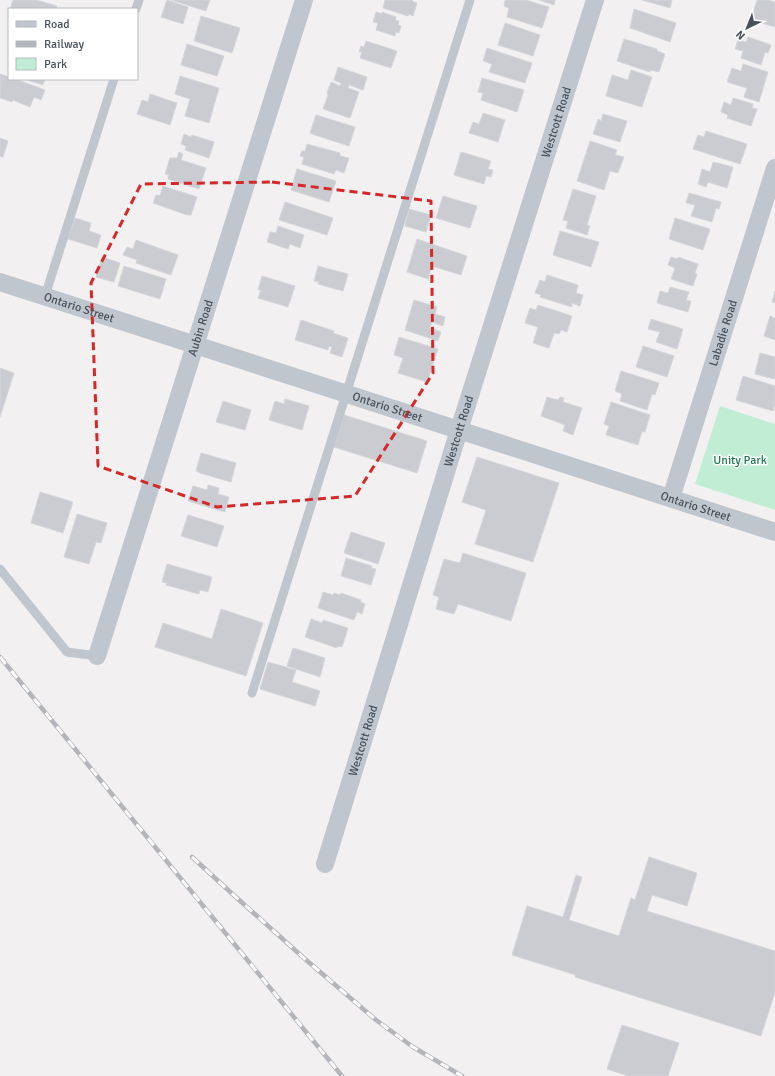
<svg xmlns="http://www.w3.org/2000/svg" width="775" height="1076" font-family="Signika,sans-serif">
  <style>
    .green { fill: #c2edd5 }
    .building { fill: #caccd2; stroke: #d5d6db }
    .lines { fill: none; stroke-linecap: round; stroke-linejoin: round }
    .service { stroke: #bfc6ce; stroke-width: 9 }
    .minor { stroke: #bfc6ce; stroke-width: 18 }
    .rail-casing { stroke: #b3b5ba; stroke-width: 4.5 }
    .rail { stroke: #fff; stroke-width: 3; stroke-dasharray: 9; stroke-linecap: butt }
    .marked { fill: none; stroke: #d62828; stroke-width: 3; stroke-dasharray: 8 5; stroke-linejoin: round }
    .labels { text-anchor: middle; stroke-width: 3; stroke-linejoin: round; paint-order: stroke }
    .street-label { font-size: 12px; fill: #49525c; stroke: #fff }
    .park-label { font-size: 12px; fill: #1d7a52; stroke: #fff }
  </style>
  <rect width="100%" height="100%" fill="#f2f0f0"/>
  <path class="green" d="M 720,406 L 775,424 L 775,510 L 695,484 Z"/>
  <g class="building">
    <path d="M 13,0 L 36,0 L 57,6 L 56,9 L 10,9 Z"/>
    <path d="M 167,0 L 188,7 L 183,24 L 161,17 Z"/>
    <path d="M 171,0 L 210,0 L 206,11 Z"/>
    <path d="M 385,0 L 413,0 L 412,1 L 417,3 L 413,16 L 409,14 L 408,16 L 383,8 Z"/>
    <path d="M 505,0 L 526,0 L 549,7 L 542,28 L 507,17 L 509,8 L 504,6 Z"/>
    <path d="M 539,0 L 555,0 L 554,5 Z"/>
    <path d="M 642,0 L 672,0 L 670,8 Z"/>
    <path d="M 757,0 L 768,0 L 775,2 L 775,27 L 751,20 Z"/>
    <path d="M 634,9 L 676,23 L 670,42 L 630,28 Z"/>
    <path d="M 376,12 L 382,14 L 382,12 L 396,17 L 395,20 L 399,21 L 398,25 L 401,26 L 399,33 L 396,32 L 395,36 L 376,30 L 378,23 L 373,22 Z"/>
    <path d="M 201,16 L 240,28 L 232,53 L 194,41 Z"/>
    <path d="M 505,23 L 540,35 L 533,56 L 498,45 Z"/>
    <path d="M 748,37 L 771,45 L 768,53 L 765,52 L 761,65 L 741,58 L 743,51 L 735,49 L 738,40 L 746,42 Z"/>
    <path d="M 624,39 L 657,49 L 657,51 L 665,54 L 659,72 L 651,70 L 650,72 L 617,61 Z"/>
    <path d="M 366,41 L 397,51 L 391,68 L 360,58 L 362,52 L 359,52 L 361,46 L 364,47 Z"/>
    <path d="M 187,44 L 224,56 L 217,76 L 181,65 Z"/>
    <path d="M 487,48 L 532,63 L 525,83 L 489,72 L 492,64 L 483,61 Z"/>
    <path d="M 743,64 L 768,72 L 759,102 L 744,97 L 747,88 L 727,82 L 732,68 L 741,71 Z"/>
    <path d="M 338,67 L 367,77 L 363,90 L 349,85 L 348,88 L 359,92 L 350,118 L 323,109 L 328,95 L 327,93 L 331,82 L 340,86 L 341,83 L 334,80 Z"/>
    <path d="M 631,70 L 652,77 L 642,107 L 606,96 L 612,75 L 628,80 Z"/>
    <path d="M 0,74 L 9,77 L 9,79 L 15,79 L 45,90 L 41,100 L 34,97 L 30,107 L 13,100 L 12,102 L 0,98 Z"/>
    <path d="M 180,76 L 219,88 L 209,123 L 185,116 L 190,99 L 175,94 Z"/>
    <path d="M 482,78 L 524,90 L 517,112 L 481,100 L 483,93 L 478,92 Z"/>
    <path d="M 24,79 L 45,79 L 43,85 Z"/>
    <path d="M 150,94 L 177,103 L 170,125 L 137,114 L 142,100 L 148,102 Z"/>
    <path d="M 733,98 L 753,104 L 752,108 L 757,109 L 751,126 L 727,118 L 728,115 L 721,112 L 724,102 L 731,105 Z"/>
    <path d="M 483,113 L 505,120 L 498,142 L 469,133 L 473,122 L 479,124 Z"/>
    <path d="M 603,114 L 627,121 L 620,142 L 593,134 L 598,119 L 601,121 Z"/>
    <path d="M 316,115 L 355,127 L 349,146 L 315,135 L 310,133 Z"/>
    <path d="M 706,131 L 747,144 L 740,164 L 693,149 L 698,135 L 704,137 Z"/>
    <path d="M 184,134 L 191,137 L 192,135 L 214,142 L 209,158 L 185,150 L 186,146 L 181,144 Z"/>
    <path d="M 0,138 L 8,141 L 3,157 L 0,156 Z"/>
    <path d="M 590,141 L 617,150 L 615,155 L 624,157 L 618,173 L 610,171 L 604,190 L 577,181 Z"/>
    <path d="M 307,144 L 340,153 L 340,156 L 349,158 L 344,173 L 336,170 L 334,174 L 302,164 L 304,157 L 300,156 L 302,151 L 305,151 Z"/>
    <path d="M 179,152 L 183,154 L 181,160 L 206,168 L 199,189 L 168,179 L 169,175 L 165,174 L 170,158 L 177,158 Z"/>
    <path d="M 461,152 L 491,161 L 488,169 L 493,170 L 491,177 L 486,176 L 484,184 L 454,175 Z"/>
    <path d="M 713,162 L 733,167 L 727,188 L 708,182 L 706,187 L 698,184 L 702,169 L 710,172 Z"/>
    <path d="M 297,169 L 336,181 L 329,202 L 291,190 Z"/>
    <path d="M 163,186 L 197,197 L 191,215 L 187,215 L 153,203 L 156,195 L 160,196 Z"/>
    <path d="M 573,189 L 596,196 L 587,225 L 590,226 L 587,235 L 566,228 L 568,221 L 563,220 Z"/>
    <path d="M 689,193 L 721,202 L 719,209 L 716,208 L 712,222 L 691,216 L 695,205 L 686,203 Z"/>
    <path d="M 443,196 L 477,206 L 470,228 L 436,218 Z"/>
    <path d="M 285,202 L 333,218 L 327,235 L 279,220 Z"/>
    <path d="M 409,209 L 431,215 L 426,232 L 405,226 Z"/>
    <path d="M 75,218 L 91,223 L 89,231 L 101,235 L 97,248 L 68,239 Z"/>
    <path d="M 675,218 L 710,229 L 703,250 L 669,239 Z"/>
    <path d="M 278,226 L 304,235 L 300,248 L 290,244 L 288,249 L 267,242 L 270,232 L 276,233 Z"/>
    <path d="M 560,231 L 599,242 L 591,267 L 553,255 Z"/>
    <path d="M 417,239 L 467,256 L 461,275 L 432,266 L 428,279 L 407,272 Z"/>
    <path d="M 136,240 L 178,255 L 171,275 L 136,263 L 137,260 L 123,255 L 127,247 L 133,249 Z"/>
    <path d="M 102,257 L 120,263 L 114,282 L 96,277 Z"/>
    <path d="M 671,257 L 678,259 L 678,257 L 698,264 L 695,273 L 697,274 L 693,286 L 671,279 L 675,268 L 668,265 Z"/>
    <path d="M 124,266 L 166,279 L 160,299 L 118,286 Z"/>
    <path d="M 318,266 L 348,274 L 343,291 L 318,284 L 319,282 L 314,281 Z"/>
    <path d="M 547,275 L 578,285 L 576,293 L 583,295 L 580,306 L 572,303 L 572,307 L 540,297 L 541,295 L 535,293 L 540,280 L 545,282 Z"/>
    <path d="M 262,276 L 295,286 L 288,307 L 258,298 L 261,290 L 258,290 Z"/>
    <path d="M 670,287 L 689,292 L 686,300 L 691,301 L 688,312 L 657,303 L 660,291 L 668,293 Z"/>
    <path d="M 775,291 L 775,303 L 772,302 Z"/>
    <path d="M 414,300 L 437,307 L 435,314 L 445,317 L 443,326 L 432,322 L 430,328 L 441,332 L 438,341 L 405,330 Z"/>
    <path d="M 538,305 L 572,316 L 567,332 L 561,330 L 559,334 L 554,333 L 549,348 L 533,343 L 538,327 L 525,323 L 530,308 L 536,310 Z"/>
    <path d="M 770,316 L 775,318 L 775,340 L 764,336 Z"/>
    <path d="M 651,319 L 683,329 L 677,349 L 656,342 L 660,332 L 648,329 Z"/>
    <path d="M 301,320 L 334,331 L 333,333 L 348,338 L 342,357 L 330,353 L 332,347 L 329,346 L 328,350 L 295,340 Z"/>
    <path d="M 399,337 L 438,349 L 427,382 L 398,373 L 403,358 L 394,355 Z"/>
    <path d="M 643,346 L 674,356 L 667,377 L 636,367 Z"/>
    <path d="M 760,353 L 775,357 L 775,375 L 774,379 L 755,374 Z"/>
    <path d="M 0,368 L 14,373 L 0,417 Z"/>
    <path d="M 621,371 L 659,383 L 655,395 L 652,394 L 647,410 L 620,401 L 622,394 L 615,391 Z"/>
    <path d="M 743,376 L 775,386 L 775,404 L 773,411 L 736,400 Z"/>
    <path d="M 547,397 L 558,400 L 560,397 L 564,398 L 563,402 L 582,408 L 573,435 L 563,431 L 565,425 L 541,416 Z"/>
    <path d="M 285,399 L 309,406 L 302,430 L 269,420 L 275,401 L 284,404 Z"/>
    <path d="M 223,401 L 251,410 L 245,430 L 216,422 Z"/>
    <path d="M 611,402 L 650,415 L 645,432 L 642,431 L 638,445 L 606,435 L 609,426 L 604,424 Z"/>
    <path d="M 344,415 L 427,441 L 417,473 L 334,447 Z"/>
    <path d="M 201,453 L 236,463 L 231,482 L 200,473 L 196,471 Z"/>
    <path d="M 477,457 L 559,483 L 533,562 L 475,544 L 486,510 L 462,502 Z"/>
    <path d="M 208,485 L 219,488 L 218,494 L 229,497 L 225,512 L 188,501 L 193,486 L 207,490 Z"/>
    <path d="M 40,492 L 73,502 L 63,533 L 31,523 Z"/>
    <path d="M 77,514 L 107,523 L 101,543 L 96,542 L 89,564 L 64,557 Z"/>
    <path d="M 188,515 L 224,526 L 217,547 L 181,536 Z"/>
    <path d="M 351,532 L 385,543 L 378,564 L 344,553 Z"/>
    <path d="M 463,553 L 526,573 L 511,621 L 458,604 L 454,614 L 436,609 L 439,597 L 433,595 L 444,559 L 460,563 Z"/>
    <path d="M 346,558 L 372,566 L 371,568 L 376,569 L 371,585 L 341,576 Z"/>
    <path d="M 167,564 L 212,577 L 208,592 L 200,590 L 199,594 L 166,585 L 167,583 L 162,582 Z"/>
    <path d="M 323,592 L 333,595 L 334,593 L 340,595 L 341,593 L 361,600 L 361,602 L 365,604 L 362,614 L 357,612 L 354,620 L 318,608 Z"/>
    <path d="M 221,609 L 263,623 L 246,676 L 155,647 L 163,623 L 212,639 Z"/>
    <path d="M 311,619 L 322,623 L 323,620 L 348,628 L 342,647 L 338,646 L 337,648 L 305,637 Z"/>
    <path d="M 293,648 L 325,658 L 320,677 L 287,666 Z"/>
    <path d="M 268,662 L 296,670 L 292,682 L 320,691 L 315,706 L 260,689 Z"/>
    <path d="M 649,857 L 697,873 L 687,906 L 652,895 L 647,911 L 775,951 L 775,992 L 761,1036 L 575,977 L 576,975 L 512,955 L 527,906 L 563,917 L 576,875 L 582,877 L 569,920 L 619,936 L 631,898 L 635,900 Z"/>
    <path d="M 622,1025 L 679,1043 L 668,1076 L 628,1076 L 607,1069 Z"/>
  </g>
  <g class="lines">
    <g class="service">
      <path d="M 136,9 L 139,0"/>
      <path d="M 45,296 L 114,79"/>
      <path d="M 0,569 L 67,652 L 97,656"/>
      <path d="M 252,693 L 470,0"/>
    </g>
    <g class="minor">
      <path id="s1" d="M 0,282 L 775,532"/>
      <path id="s2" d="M 671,498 L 775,168"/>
      <path id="s3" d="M 97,656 L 304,0"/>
      <path id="s4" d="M 325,864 L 459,430 L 595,0"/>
    </g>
    <defs>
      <g id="rail">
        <path d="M 0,657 L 342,1076"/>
        <path d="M 192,857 L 238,899 L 305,959 L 376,1020 L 413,1047 L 462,1076"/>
      </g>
    </defs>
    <use href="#rail" class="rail-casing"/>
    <use href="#rail" class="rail"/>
  </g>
  <path class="marked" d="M 272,182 L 431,201 L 433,373 L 355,496 L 217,507 L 98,466 L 91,283 L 141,184 Z"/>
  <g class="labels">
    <g class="street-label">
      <text dy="4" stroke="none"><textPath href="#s4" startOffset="777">Westcott Road</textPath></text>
      <text dy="4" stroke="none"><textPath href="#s1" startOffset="83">Ontario Street</textPath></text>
      <text dy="4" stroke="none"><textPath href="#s3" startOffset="344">Aubin Road</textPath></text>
      <text dy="4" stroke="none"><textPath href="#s2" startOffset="173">Labadie Road</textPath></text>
      <text dy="4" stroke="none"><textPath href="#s1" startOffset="407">Ontario Street</textPath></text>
      <text dy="4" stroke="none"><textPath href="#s4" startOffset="453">Westcott Road</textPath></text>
      <text dy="4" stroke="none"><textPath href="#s1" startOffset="731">Ontario Street</textPath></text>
      <text dy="4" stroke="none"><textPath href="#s4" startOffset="129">Westcott Road</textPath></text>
    </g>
    <g class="park-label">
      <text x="740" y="464">Unity Park</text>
    </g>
  </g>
  <rect x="8" y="8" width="130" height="72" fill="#ffffff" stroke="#b6babe"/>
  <rect x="16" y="21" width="20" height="6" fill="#bfc6ce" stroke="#b6babe"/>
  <text x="44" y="28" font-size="12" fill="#49525c">Road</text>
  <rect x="16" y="41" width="20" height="6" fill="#b3b5ba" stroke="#b6babe"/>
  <text x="44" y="48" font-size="12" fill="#49525c">Railway</text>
  <rect x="16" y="58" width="20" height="12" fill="#c2edd5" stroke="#b6babe"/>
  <text x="44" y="68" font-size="12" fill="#49525c">Park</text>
  <g transform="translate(747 28) rotate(223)" stroke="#ffffff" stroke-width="3" paint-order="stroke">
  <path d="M0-3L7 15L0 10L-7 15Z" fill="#49525c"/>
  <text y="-6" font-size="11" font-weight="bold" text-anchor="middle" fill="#49525c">N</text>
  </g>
</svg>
